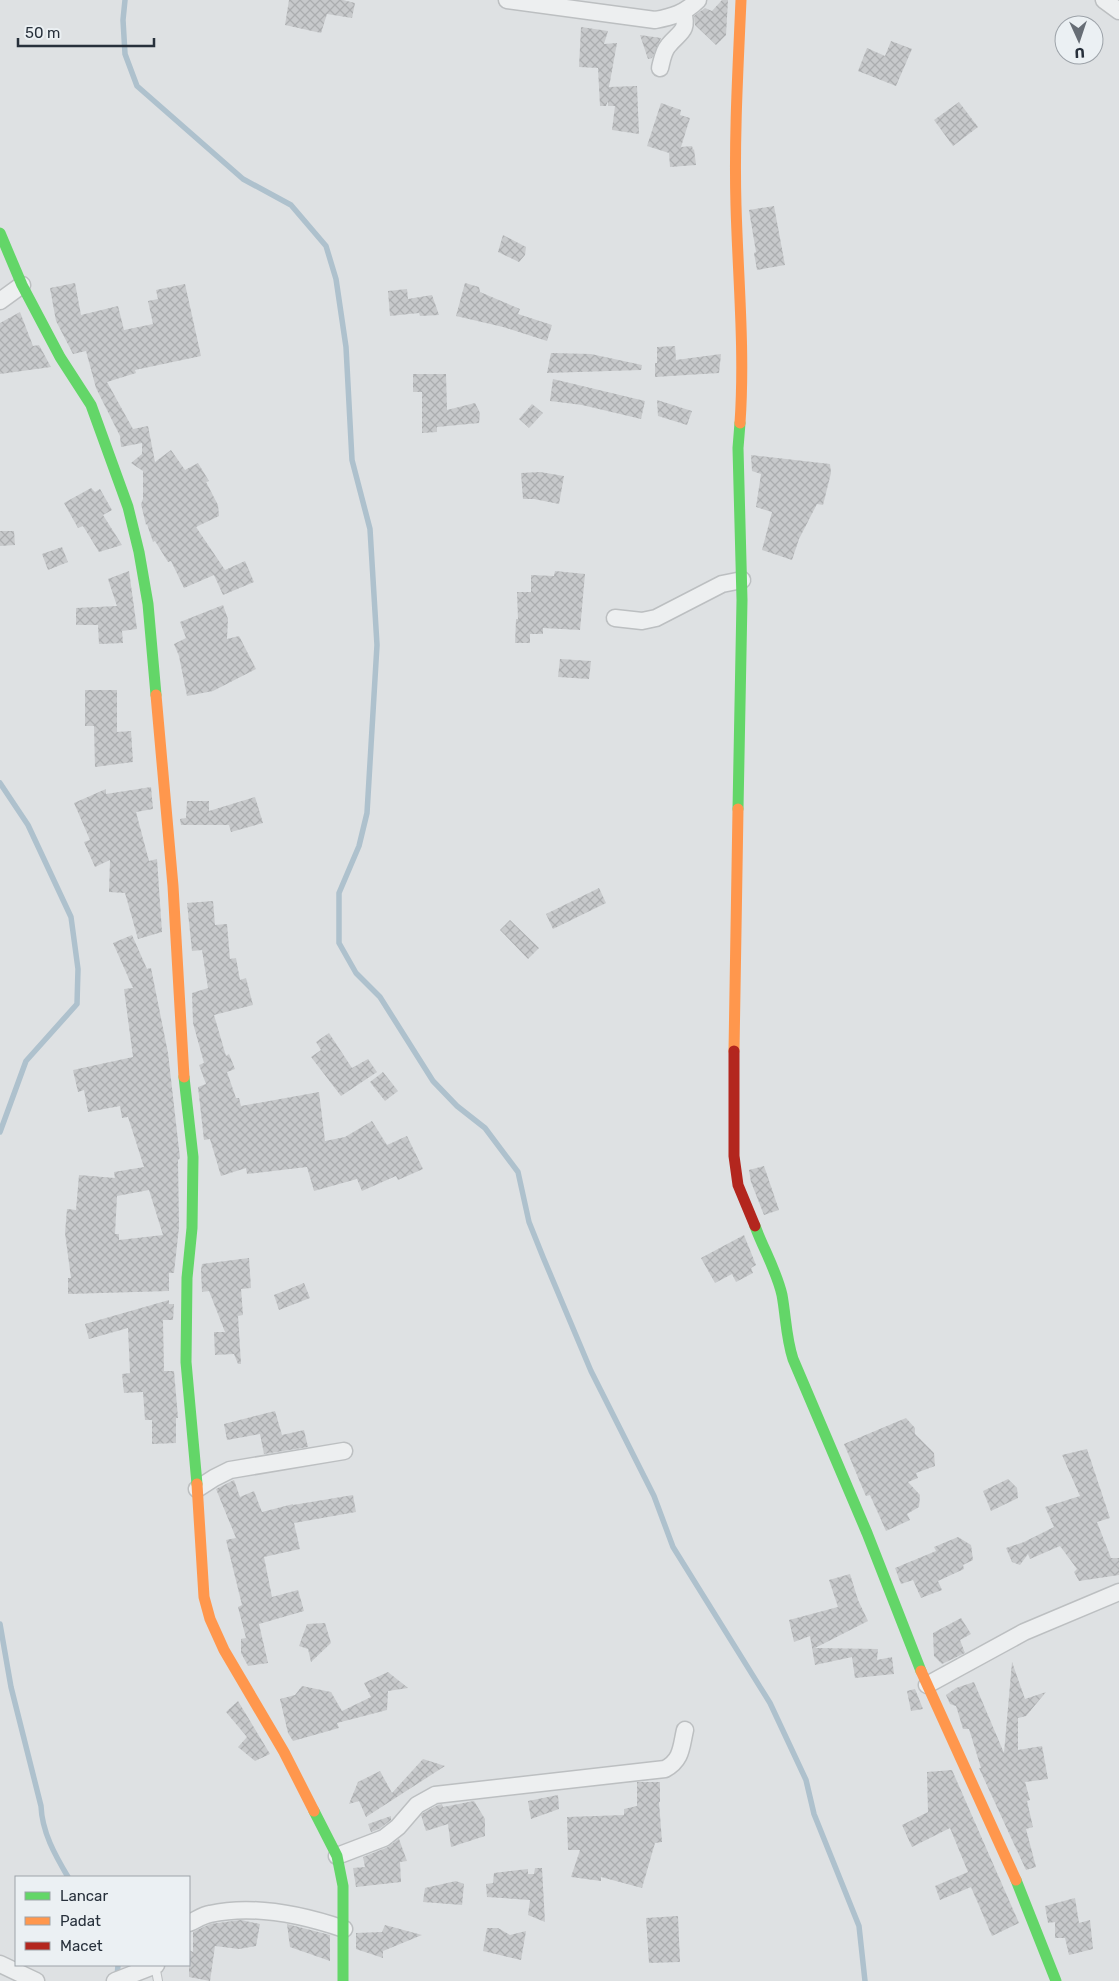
<svg xmlns="http://www.w3.org/2000/svg" width="1119" height="1981" font-family="Rubik,sans-serif">
  <style>
    .lines { fill: none; stroke-linecap: round; stroke-linejoin: round }
    .stream { stroke: #aec1cd; stroke-width: 5.5 }
    .building { fill: url(#building-cross-hatch); fill-rule: evenodd }
    .lane-casing { stroke: #bcbfc1; stroke-width: 10 }
    .street-casing { stroke: #bcbfc1; stroke-width: 19 }
    .lane { stroke: #edeff0; stroke-width: 8 }
    .street { stroke: #edeff0; stroke-width: 16 }
    .fast { stroke: #63d668; stroke-width: 11 }
    .slow { stroke: #ff974d; stroke-width: 11 }
    .jam { stroke: #b3261e; stroke-width: 11 }
  </style>
  <defs>
    <pattern id="building-cross-hatch" width="8" height="8" patternUnits="userSpaceOnUse" patternTransform="scale(1.25)"><rect width="8" height="8" fill="#c7c9cb"/><path d="M0 0l8 8M0 8l8-8" fill="none" stroke="#abadaf"/></pattern>
  </defs>
  <rect width="100%" height="100%" fill="#dee1e3"/>
  <g class="lines">
    <g class="stream">
      <path d="M 125,0 L 123,20 L 125,54 L 137,86 L 243,179 L 291,205 L 326,246 L 336,279 L 346,347 L 352,460 L 370,529 L 377,645 L 367,813 L 359,846 L 339,893 L 339,943 L 356,973 L 380,997 L 433,1081 L 457,1106 L 485,1128 L 518,1172 L 529,1222 L 543,1257 L 591,1371 L 654,1496 L 673,1547 L 770,1703 L 806,1780 L 814,1814 L 859,1926 L 865,1981"/>
      <path d="M 0,783 L 28,825 L 71,917 L 78,969 L 77,1004 L 26,1061 L 0,1132"/>
      <path d="M 0,1624 L 11,1687 L 41,1806 C 42,1832 55,1855 68,1877"/>
      <path d="M 117,1977 L 118,1965"/>
    </g>
  </g>
  <g class="building">
    <path d="M 289,0 L 343,0 L 355,3 L 352,18 L 327,14 L 321,33 L 285,25 Z"/>
    <path d="M 722,0 L 728,0 L 726,35 L 716,45 L 695,25 L 694,16 L 705,8 L 712,11 Z"/>
    <path d="M 581,27 L 608,31 L 604,44 L 617,43 L 609,87 L 637,86 L 639,134 L 612,130 L 615,106 L 608,106 L 608,101 L 606,106 L 600,106 L 598,68 L 579,67 Z"/>
    <path d="M 640,35 L 661,38 L 652,58 L 648,59 Z"/>
    <path d="M 891,41 L 912,49 L 896,86 L 858,71 L 867,48 L 885,56 Z"/>
    <path d="M 959,102 L 978,127 L 953,146 L 934,120 Z"/>
    <path d="M 661,103 L 681,110 L 680,115 L 690,118 L 681,147 L 692,146 L 693,150 L 694,149 L 696,165 L 670,167 L 669,153 L 647,146 Z"/>
    <path d="M 774,206 L 785,265 L 757,270 L 754,253 L 756,252 L 749,210 Z"/>
    <path d="M 503,235 L 526,247 L 525,255 L 519,262 L 498,252 Z"/>
    <path d="M 75,283 L 81,315 L 118,306 L 124,330 L 153,324 L 148,301 L 158,299 L 156,290 L 185,284 L 201,356 L 135,370 L 136,373 L 107,382 L 133,429 L 148,426 L 155,462 L 171,450 L 185,470 L 198,463 L 209,481 L 206,482 L 218,505 L 219,516 L 196,527 L 225,570 L 245,561 L 254,582 L 223,595 L 214,575 L 184,588 L 171,561 L 168,562 L 155,541 L 153,542 L 147,524 L 146,525 L 141,504 L 143,499 L 143,471 L 131,463 L 142,454 L 142,443 L 121,447 L 120,436 L 96,388 L 86,351 L 73,354 L 56,321 L 50,288 Z"/>
    <path d="M 465,283 L 479,287 L 480,292 L 520,309 L 518,314 L 552,325 L 547,341 L 503,327 L 456,316 Z"/>
    <path d="M 407,289 L 408,299 L 432,295 L 439,315 L 420,316 L 419,313 L 390,316 L 388,291 Z"/>
    <path d="M 20,312 L 33,346 L 39,345 L 51,367 L 0,374 L 0,323 Z"/>
    <path d="M 675,346 L 676,360 L 721,354 L 719,373 L 655,377 L 655,363 L 657,363 L 657,347 Z"/>
    <path d="M 551,353 L 591,354 L 642,365 L 641,370 L 547,373 Z"/>
    <path d="M 413,374 L 446,374 L 447,410 L 475,403 L 480,413 L 479,423 L 437,427 L 437,432 L 422,433 L 422,392 L 413,392 Z"/>
    <path d="M 553,379 L 645,401 L 641,419 L 582,405 L 550,401 Z"/>
    <path d="M 657,400 L 692,411 L 687,425 L 658,416 Z"/>
    <path d="M 532,404 L 543,413 L 529,428 L 519,419 Z"/>
    <path d="M 751,455 L 830,464 L 831,473 L 823,505 L 817,504 L 799,539 L 792,560 L 762,550 L 772,512 L 756,507 L 761,474 L 752,471 Z"/>
    <path d="M 540,472 L 564,476 L 559,504 L 534,499 L 523,499 L 521,473 Z"/>
    <path d="M 91,488 L 95,492 L 100,489 L 112,510 L 103,515 L 122,545 L 99,552 L 83,526 L 78,528 L 64,503 Z"/>
    <path d="M 0,531 L 14,531 L 15,545 L 0,546 Z"/>
    <path d="M 62,547 L 68,562 L 48,570 L 42,554 Z"/>
    <path d="M 129,571 L 137,629 L 122,631 L 123,643 L 99,644 L 98,625 L 76,625 L 76,608 L 117,606 L 108,579 Z"/>
    <path d="M 555,571 L 585,574 L 580,630 L 543,628 L 543,634 L 530,634 L 530,643 L 515,643 L 516,619 L 518,619 L 517,592 L 531,592 L 531,575 L 554,576 Z"/>
    <path d="M 223,605 L 228,619 L 227,639 L 239,636 L 256,669 L 213,691 L 187,696 L 179,656 L 174,644 L 186,638 L 180,622 Z"/>
    <path d="M 560,659 L 591,661 L 589,679 L 558,677 Z"/>
    <path d="M 85,690 L 117,690 L 117,732 L 131,731 L 133,762 L 95,767 L 94,726 L 85,726 Z"/>
    <path d="M 151,787 L 153,809 L 136,812 L 149,861 L 157,859 L 162,932 L 138,939 L 125,893 L 109,892 L 110,860 L 95,867 L 84,842 L 90,840 L 74,803 L 106,789 L 106,794 Z"/>
    <path d="M 255,797 L 263,823 L 231,832 L 229,825 L 181,825 L 180,819 L 186,818 L 187,801 L 209,801 L 209,811 Z"/>
    <path d="M 599,888 L 606,903 L 553,929 L 546,914 Z"/>
    <path d="M 213,901 L 215,925 L 227,924 L 230,959 L 236,958 L 240,980 L 246,978 L 253,1005 L 214,1015 L 226,1056 L 229,1054 L 235,1069 L 227,1072 L 236,1098 L 239,1098 L 241,1106 L 319,1092 L 325,1141 L 345,1137 L 372,1121 L 387,1145 L 407,1136 L 423,1169 L 398,1180 L 396,1176 L 362,1191 L 357,1179 L 314,1191 L 307,1167 L 247,1174 L 246,1168 L 221,1176 L 210,1139 L 204,1140 L 198,1087 L 206,1084 L 199,1065 L 204,1063 L 193,1023 L 192,993 L 208,988 L 202,950 L 192,951 L 187,903 Z"/>
    <path d="M 510,920 L 539,948 L 528,959 L 500,930 Z"/>
    <path d="M 132,935 L 147,969 L 151,968 L 168,1053 L 180,1158 L 178,1160 L 179,1227 L 174,1273 L 169,1273 L 169,1291 L 68,1294 L 68,1278 L 71,1278 L 65,1233 L 67,1209 L 76,1210 L 79,1175 L 115,1178 L 114,1172 L 144,1167 L 128,1117 L 122,1118 L 120,1106 L 88,1112 L 84,1090 L 78,1092 L 73,1070 L 133,1057 L 124,989 L 133,988 L 113,943 ZM 149,1190 L 163,1235 L 119,1240 L 119,1234 L 115,1234 L 117,1196 Z"/>
    <path d="M 329,1033 L 352,1068 L 368,1059 L 377,1072 L 341,1096 L 311,1057 L 321,1050 L 316,1042 Z"/>
    <path d="M 383,1072 L 398,1091 L 385,1101 L 370,1082 Z"/>
    <path d="M 764,1166 L 779,1210 L 764,1215 L 751,1182 L 749,1170 Z"/>
    <path d="M 744,1235 L 756,1265 L 751,1268 L 753,1273 L 736,1282 L 732,1274 L 715,1283 L 701,1258 Z"/>
    <path d="M 249,1258 L 251,1288 L 241,1289 L 243,1315 L 238,1316 L 241,1364 L 238,1364 L 234,1354 L 215,1355 L 214,1332 L 225,1332 L 209,1291 L 202,1292 L 201,1270 L 202,1264 Z"/>
    <path d="M 304,1283 L 310,1298 L 279,1310 L 274,1295 Z"/>
    <path d="M 169,1300 L 169,1304 L 174,1304 L 173,1320 L 163,1320 L 164,1371 L 174,1371 L 178,1418 L 176,1418 L 176,1443 L 152,1444 L 152,1420 L 145,1420 L 143,1392 L 124,1393 L 122,1374 L 130,1373 L 128,1328 L 89,1339 L 85,1324 Z"/>
    <path d="M 275,1411 L 282,1435 L 304,1430 L 308,1447 L 264,1454 L 260,1434 L 227,1440 L 224,1424 Z"/>
    <path d="M 906,1418 L 915,1428 L 915,1434 L 934,1453 L 935,1466 L 916,1473 L 918,1478 L 908,1482 L 920,1495 L 919,1507 L 907,1514 L 910,1520 L 886,1531 L 870,1495 L 866,1496 L 865,1494 L 844,1444 Z"/>
    <path d="M 1087,1449 L 1110,1518 L 1097,1522 L 1111,1558 L 1119,1558 L 1119,1575 L 1079,1581 L 1074,1572 L 1077,1569 L 1060,1546 L 1030,1559 L 1028,1554 L 1020,1565 L 1012,1562 L 1006,1548 L 1024,1542 L 1054,1527 L 1045,1507 L 1080,1496 L 1062,1455 Z"/>
    <path d="M 1008,1479 L 1017,1488 L 1018,1498 L 991,1511 L 983,1491 Z"/>
    <path d="M 234,1480 L 240,1497 L 254,1491 L 262,1512 L 293,1504 L 293,1505 L 353,1495 L 356,1512 L 294,1523 L 300,1549 L 264,1557 L 272,1597 L 298,1590 L 304,1611 L 259,1624 L 268,1663 L 248,1666 L 241,1653 L 241,1639 L 246,1638 L 238,1607 L 242,1605 L 226,1540 L 236,1538 L 216,1489 Z"/>
    <path d="M 958,1537 L 971,1545 L 973,1560 L 963,1565 L 964,1569 L 938,1581 L 942,1590 L 921,1598 L 913,1580 L 901,1584 L 895,1568 L 936,1551 L 934,1547 Z"/>
    <path d="M 850,1574 L 858,1600 L 868,1621 L 815,1648 L 878,1649 L 877,1660 L 892,1657 L 894,1674 L 855,1678 L 852,1657 L 815,1665 L 810,1636 L 794,1642 L 789,1620 L 838,1607 L 829,1580 Z"/>
    <path d="M 961,1618 L 971,1634 L 960,1640 L 965,1653 L 942,1664 L 934,1656 L 933,1633 Z"/>
    <path d="M 325,1623 L 331,1643 L 311,1662 L 308,1649 L 299,1646 L 307,1624 Z"/>
    <path d="M 1012,1662 L 1025,1699 L 1046,1692 L 1026,1716 L 1018,1718 L 1018,1750 L 1042,1746 L 1048,1779 L 1025,1782 L 1030,1800 L 1027,1801 L 1033,1827 L 1026,1829 L 1036,1867 L 1026,1870 L 979,1768 L 981,1768 L 969,1729 L 963,1729 L 956,1706 L 950,1704 L 946,1695 L 956,1688 L 974,1682 L 1004,1753 Z"/>
    <path d="M 388,1672 L 408,1688 L 388,1691 L 387,1710 L 337,1723 L 339,1728 L 293,1741 L 288,1733 L 280,1699 L 295,1695 L 302,1686 L 331,1692 L 342,1711 L 371,1697 L 364,1683 Z"/>
    <path d="M 915,1689 L 923,1709 L 911,1711 L 907,1691 Z"/>
    <path d="M 238,1701 L 270,1754 L 255,1761 L 238,1747 L 247,1737 L 226,1712 Z"/>
    <path d="M 423,1759 L 445,1766 L 366,1817 L 359,1801 L 349,1804 L 358,1782 L 380,1771 L 392,1793 Z"/>
    <path d="M 952,1770 L 1019,1923 L 992,1936 L 971,1887 L 940,1900 L 935,1886 L 968,1872 L 950,1828 L 912,1847 L 902,1825 L 928,1812 L 927,1772 Z"/>
    <path d="M 637,1782 L 660,1782 L 660,1802 L 659,1802 L 662,1842 L 655,1843 L 642,1888 L 601,1877 L 601,1881 L 571,1877 L 580,1850 L 568,1850 L 567,1817 L 624,1815 L 624,1809 L 637,1806 Z"/>
    <path d="M 558,1795 L 559,1809 L 531,1819 L 528,1801 Z"/>
    <path d="M 474,1801 L 485,1819 L 485,1836 L 451,1847 L 448,1824 L 426,1831 L 421,1815 L 423,1813 L 438,1805 L 442,1804 L 443,1807 Z"/>
    <path d="M 391,1816 L 391,1820 L 379,1829 L 371,1832 L 368,1824 Z"/>
    <path d="M 399,1839 L 407,1861 L 400,1862 L 401,1882 L 356,1887 L 353,1868 L 365,1867 L 363,1857 L 388,1847 Z"/>
    <path d="M 535,1868 L 542,1868 L 545,1922 L 528,1915 L 530,1900 L 487,1897 L 486,1884 L 493,1883 L 494,1873 L 528,1869 L 528,1874 L 534,1874 Z"/>
    <path d="M 456,1881 L 464,1884 L 462,1905 L 423,1902 L 425,1888 Z"/>
    <path d="M 1075,1898 L 1079,1923 L 1090,1920 L 1093,1949 L 1069,1955 L 1065,1938 L 1055,1938 L 1055,1922 L 1048,1923 L 1045,1906 Z"/>
    <path d="M 678,1916 L 680,1962 L 649,1963 L 646,1918 Z"/>
    <path d="M 241,1920 L 260,1924 L 256,1946 L 239,1949 L 215,1946 L 210,1981 L 189,1977 L 189,1950 L 193,1952 L 193,1932 L 210,1924 Z"/>
    <path d="M 287,1924 L 330,1935 L 330,1961 L 290,1947 Z"/>
    <path d="M 385,1925 L 422,1935 L 383,1951 L 383,1958 L 356,1949 L 356,1933 L 382,1932 Z"/>
    <path d="M 487,1928 L 498,1928 L 510,1935 L 526,1931 L 521,1960 L 483,1951 Z"/>
  </g>
  <g class="lines">
    <defs>
      <path id="lane" d="M 155,1965 L 158,1981"/>
      <g id="street">
        <path d="M 507,0 L 655,20 C 672,17 685,13 698,0"/>
        <path d="M 1104,0 L 1119,11"/>
        <path d="M 660,68 C 662,60 663,52 668,46 C 679,32 689,32 683,12"/>
        <path d="M 0,301 L 22,285"/>
        <path d="M 615,618 L 642,621 L 656,618 L 722,584 L 742,580"/>
        <path d="M 197,1489 L 214,1478 L 230,1470 L 344,1451"/>
        <path d="M 927,1685 L 1024,1632 L 1119,1592"/>
        <path d="M 337,1856 L 384,1838 L 398,1827 L 417,1805 L 435,1795 L 665,1769 C 682,1760 681,1747 685,1730"/>
        <path d="M 189,1923 C 196,1920 203,1915 210,1914 C 254,1904 303,1915 344,1929"/>
        <path d="M 0,1964 L 36,1981"/>
        <path d="M 115,1981 L 156,1965"/>
      </g>
    </defs>
    <use href="#lane" class="lane-casing"/>
    <use href="#street" class="street-casing"/>
    <use href="#lane" class="lane"/>
    <use href="#street" class="street"/>
    <g class="fast">
      <path d="M 0,233 L 22,285 L 60,357 L 91,405 L 128,507 L 139,552 L 148,604 L 156,695"/>
      <path d="M 738,809 L 742,600 L 738,448 L 740,423"/>
      <path d="M 184,1077 L 193,1157 L 192,1228 L 187,1278 L 186,1362 L 197,1484"/>
      <path d="M 755,1226 C 763,1248 777,1272 782,1295 C 786,1317 786,1338 793,1359 L 867,1533 L 921,1671"/>
      <path d="M 314,1811 L 337,1856 L 343,1886 L 343,1981"/>
      <path d="M 1016,1880 L 1056,1981"/>
    </g>
    <g class="slow">
      <path d="M 740,423 C 745,351 738,278 736,206 C 734,137 738,69 741,0"/>
      <path d="M 156,695 L 173,886 L 184,1077"/>
      <path d="M 734,1051 L 738,809"/>
      <path d="M 197,1484 L 204,1597 L 210,1619 L 224,1650 L 284,1752 L 314,1811"/>
      <path d="M 921,1671 L 1016,1880"/>
    </g>
    <path class="jam" d="M 734,1051 L 734,1156 L 738,1185 L 755,1226"/>
  </g>
  <rect x="15" y="1876" width="175" height="90" fill="#ebf0f3" stroke="#9da3a9"/>
  <rect x="25" y="1892" width="25" height="8" fill="#63d668" stroke="#9da3a9"/>
  <text x="60" y="1901" font-size="15" fill="#27303b">Lancar</text>
  <rect x="25" y="1917" width="25" height="8" fill="#ff974d" stroke="#9da3a9"/>
  <text x="60" y="1926" font-size="15" fill="#27303b">Padat</text>
  <rect x="25" y="1942" width="25" height="8" fill="#b3261e" stroke="#9da3a9"/>
  <text x="60" y="1951" font-size="15" fill="#27303b">Macet</text>
  <g transform="translate(1079 40) rotate(177)"><circle r="24" fill="#ebf0f3" stroke="#9da3a9"/>
  <path d="M0-4L9 19L0 12L-9 19Z" fill="#676e76"/>
  <text y="-8" font-size="14" font-weight="bold" text-anchor="middle" fill="#27303b">U</text>
  </g>
  <path d="M18 38v8h136v-8" fill="none" stroke="#27303b" stroke-width="2.5"/>
  <text x="25" y="38" font-size="15" fill="#27303b" stroke="#ebf0f3" stroke-width="4" paint-order="stroke">50 m</text>
</svg>
